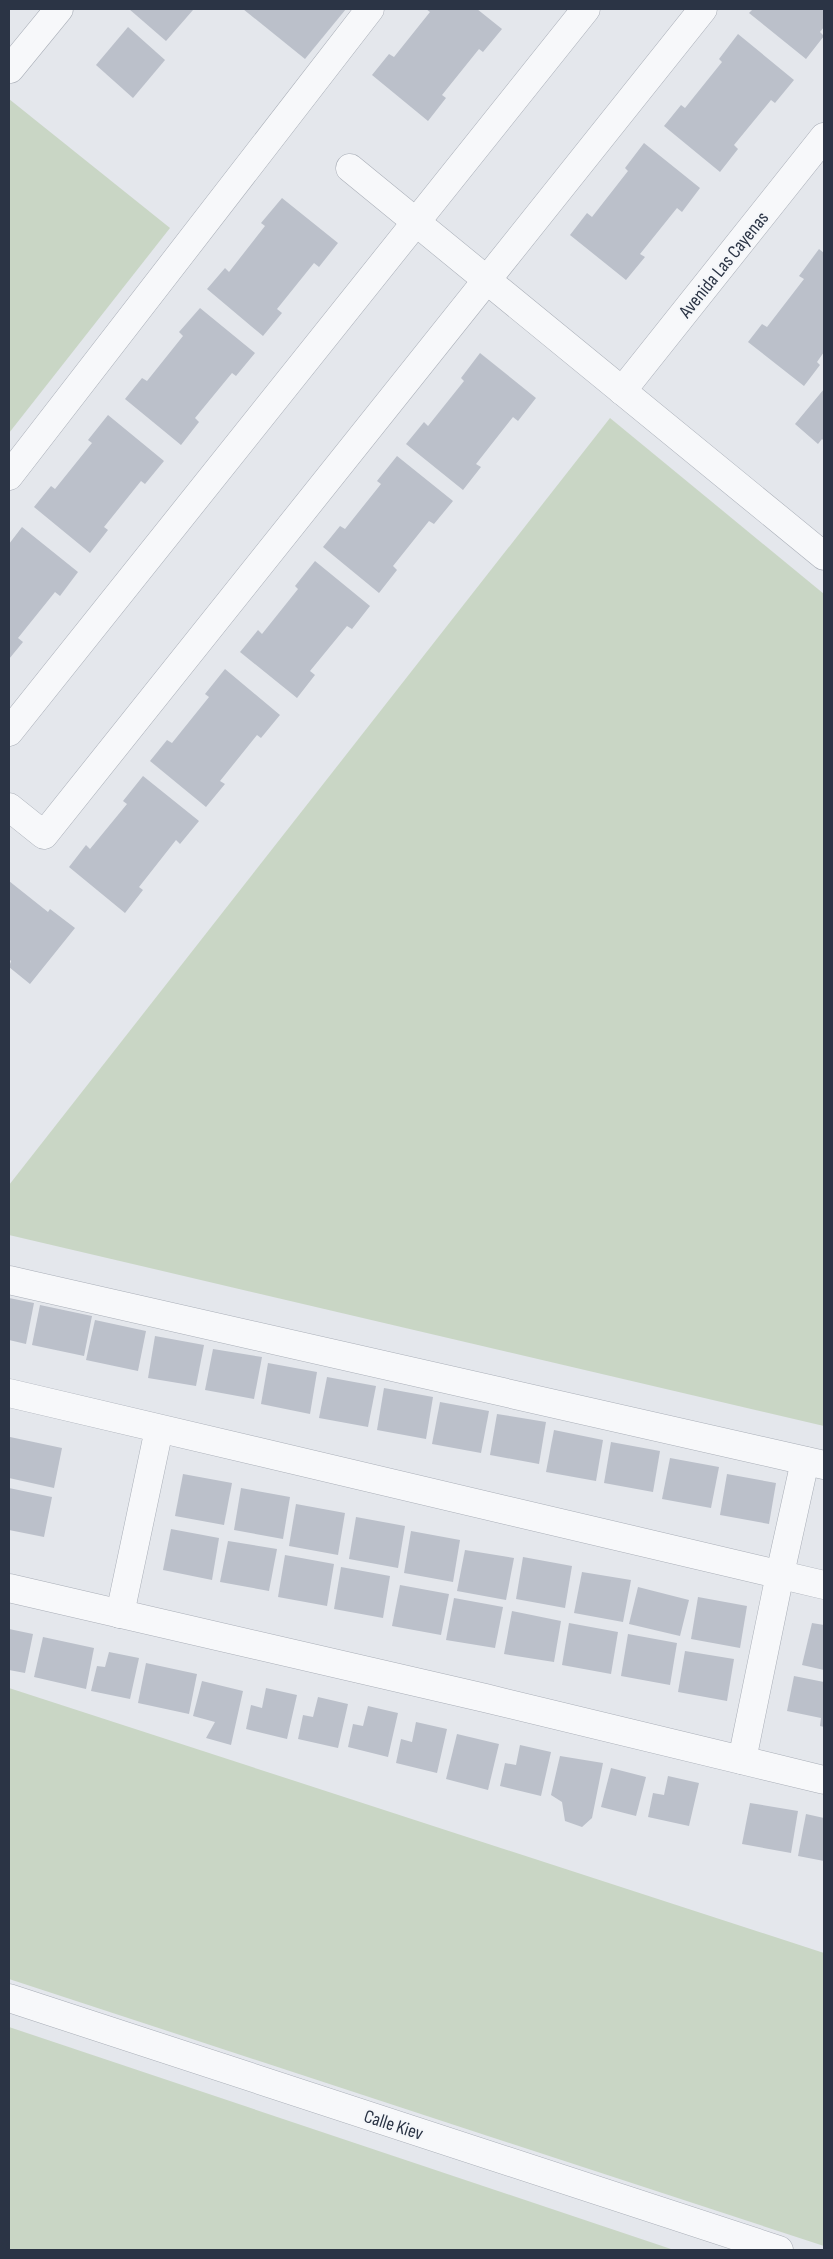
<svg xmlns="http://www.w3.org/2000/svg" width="833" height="2259" font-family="'Sofia Sans Condensed',sans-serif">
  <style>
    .green { fill: #c9d6c5 }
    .building { fill: #bbc0ca }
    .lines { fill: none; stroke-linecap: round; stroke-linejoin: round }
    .minor-casing { stroke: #a9aeb7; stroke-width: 29 }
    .minor { stroke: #f7f8fa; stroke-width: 28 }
    .labels { text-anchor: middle; stroke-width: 4; stroke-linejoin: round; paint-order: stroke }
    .street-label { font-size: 19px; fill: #2b3445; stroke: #f4f6f9 }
  </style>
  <rect width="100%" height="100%" fill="#e4e7ec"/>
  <g class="green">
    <path d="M 9,99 L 170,228 L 9,433 Z"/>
    <path d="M 610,418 L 824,594 L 824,1426 L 9,1235 L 9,1185 Z"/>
    <path d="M 9,1688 L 824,1953 L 824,2246 L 9,1979 Z"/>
    <path d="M 9,2027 L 674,2250 L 9,2250 Z"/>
  </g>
  <g class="building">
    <path d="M 129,9 L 192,9 L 193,10 L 166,41 Z"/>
    <path d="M 243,9 L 346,9 L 305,59 Z"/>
    <path d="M 426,9 L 477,9 L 502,29 L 483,52 L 479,49 L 442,95 L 446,98 L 428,121 L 372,75 L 389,54 L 394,57 L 430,12 Z"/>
    <path d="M 753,9 L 824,9 L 824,27 L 820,32 L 824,36 L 806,59 L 749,13 Z"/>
    <path d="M 128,27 L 165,60 L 133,98 L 96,65 Z"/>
    <path d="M 738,34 L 794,80 L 775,103 L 771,100 L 734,145 L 738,149 L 720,172 L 664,126 L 681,105 L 685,108 L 722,62 L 719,59 Z"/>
    <path d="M 644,143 L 700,188 L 682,212 L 677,208 L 640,254 L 645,257 L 626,280 L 570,235 L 587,213 L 592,217 L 628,171 L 625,168 Z"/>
    <path d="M 282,198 L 338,243 L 319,267 L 314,263 L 277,309 L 282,313 L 263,336 L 207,289 L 225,268 L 229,272 L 265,226 L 261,223 Z"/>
    <path d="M 819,249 L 824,253 L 824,352 L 817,362 L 820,365 L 804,386 L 748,342 L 762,324 L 767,327 L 804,279 L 799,276 Z"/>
    <path d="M 200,308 L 255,353 L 236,376 L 232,373 L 195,418 L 199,422 L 181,445 L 125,399 L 142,378 L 147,381 L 183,336 L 179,332 Z"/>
    <path d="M 480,353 L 536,398 L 518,421 L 513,417 L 476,464 L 481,467 L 463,490 L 406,444 L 424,422 L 428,426 L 464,381 L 461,378 Z"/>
    <path d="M 824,389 L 824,441 L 822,439 L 818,444 L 795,424 Z"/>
    <path d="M 108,415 L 164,461 L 145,484 L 141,481 L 104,527 L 108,530 L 90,553 L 34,507 L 51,486 L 55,489 L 92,443 L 88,440 Z"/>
    <path d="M 397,456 L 453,501 L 434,524 L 429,521 L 393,566 L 397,570 L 379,593 L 323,547 L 340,526 L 345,529 L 381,484 L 377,481 Z"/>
    <path d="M 22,527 L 78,572 L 60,596 L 55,592 L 18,638 L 23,642 L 9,659 L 9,544 Z"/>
    <path d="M 315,561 L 370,606 L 352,629 L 347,626 L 310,671 L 315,675 L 297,698 L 240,652 L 258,630 L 262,634 L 298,589 L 295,586 Z"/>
    <path d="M 225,669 L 280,715 L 261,738 L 257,735 L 220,781 L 225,784 L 206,807 L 150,761 L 167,740 L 172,743 L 209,697 L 205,694 Z"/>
    <path d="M 143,776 L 199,821 L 180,844 L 176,840 L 139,887 L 143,890 L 125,913 L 69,867 L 86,845 L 90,849 L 127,804 L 123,801 Z"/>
    <path d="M 9,881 L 48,912 L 50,909 L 75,928 L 30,984 L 9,967 L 11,961 L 9,959 Z"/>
    <path d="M 9,1298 L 34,1303 L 26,1344 L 9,1340 Z"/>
    <path d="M 40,1305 L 92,1316 L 84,1356 L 32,1345 Z"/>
    <path d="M 95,1320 L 146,1331 L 138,1371 L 86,1360 Z"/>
    <path d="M 155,1336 L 204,1345 L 196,1386 L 148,1378 Z"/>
    <path d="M 213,1349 L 262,1357 L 254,1399 L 205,1390 Z"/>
    <path d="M 268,1363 L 317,1372 L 310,1414 L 261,1404 Z"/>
    <path d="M 327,1377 L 376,1386 L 368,1427 L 319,1418 Z"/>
    <path d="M 384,1388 L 433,1397 L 426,1439 L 377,1430 Z"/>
    <path d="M 440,1402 L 489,1411 L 481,1453 L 432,1444 Z"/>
    <path d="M 497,1414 L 546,1422 L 539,1464 L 490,1455 Z"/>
    <path d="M 554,1430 L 603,1440 L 596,1481 L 546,1472 Z"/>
    <path d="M 10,1437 L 62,1448 L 54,1488 L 9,1478 Z"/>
    <path d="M 611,1442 L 660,1451 L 653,1492 L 604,1483 Z"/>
    <path d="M 670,1458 L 719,1467 L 711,1508 L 662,1499 Z"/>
    <path d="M 183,1474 L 232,1483 L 224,1525 L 175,1516 Z"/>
    <path d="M 727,1474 L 776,1483 L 769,1524 L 720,1515 Z"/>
    <path d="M 9,1488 L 52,1497 L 44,1537 L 9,1530 Z"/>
    <path d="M 241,1488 L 290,1497 L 283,1539 L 234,1530 Z"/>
    <path d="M 296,1504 L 345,1513 L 338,1555 L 289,1546 Z"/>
    <path d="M 356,1517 L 405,1526 L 398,1568 L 349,1559 Z"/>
    <path d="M 171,1529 L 219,1538 L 212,1580 L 163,1570 Z"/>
    <path d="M 411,1531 L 460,1540 L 453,1582 L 404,1573 Z"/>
    <path d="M 228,1541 L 277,1549 L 269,1591 L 220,1582 Z"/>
    <path d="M 465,1550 L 514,1558 L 506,1600 L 457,1591 Z"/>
    <path d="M 285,1555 L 334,1564 L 327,1606 L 278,1597 Z"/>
    <path d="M 523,1557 L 572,1566 L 565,1608 L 516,1599 Z"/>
    <path d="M 341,1567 L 390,1576 L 383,1618 L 334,1609 Z"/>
    <path d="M 582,1572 L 631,1580 L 623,1622 L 574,1613 Z"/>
    <path d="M 400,1585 L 449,1594 L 441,1635 L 392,1626 Z"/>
    <path d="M 638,1587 L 689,1600 L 680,1636 L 629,1624 Z"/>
    <path d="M 698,1597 L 747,1606 L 740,1648 L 691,1639 Z"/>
    <path d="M 454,1598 L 503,1607 L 495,1648 L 446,1640 Z"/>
    <path d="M 512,1611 L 561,1621 L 554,1662 L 504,1654 Z"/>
    <path d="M 569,1623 L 618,1632 L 611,1674 L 562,1665 Z"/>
    <path d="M 812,1623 L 824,1625 L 824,1670 L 802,1665 Z"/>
    <path d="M 9,1629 L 33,1634 L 25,1673 L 9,1670 Z"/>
    <path d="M 628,1634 L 677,1643 L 670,1685 L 621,1676 Z"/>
    <path d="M 43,1637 L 94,1648 L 86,1689 L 34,1677 Z"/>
    <path d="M 685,1651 L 734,1659 L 727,1701 L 678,1692 Z"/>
    <path d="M 109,1652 L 139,1658 L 130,1699 L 91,1691 L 97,1666 L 105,1667 Z"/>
    <path d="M 146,1663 L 197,1674 L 189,1714 L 138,1703 Z"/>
    <path d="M 794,1676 L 824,1682 L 824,1727 L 820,1726 L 821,1718 L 787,1711 Z"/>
    <path d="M 202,1681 L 243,1691 L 231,1745 L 206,1738 L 215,1722 L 193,1716 Z"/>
    <path d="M 266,1688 L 297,1695 L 287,1739 L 246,1729 L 251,1705 L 262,1708 Z"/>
    <path d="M 318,1697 L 348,1704 L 338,1748 L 298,1739 L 303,1715 L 313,1717 Z"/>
    <path d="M 368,1706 L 398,1713 L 388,1757 L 348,1747 L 353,1724 L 363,1726 Z"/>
    <path d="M 416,1722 L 447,1729 L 437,1773 L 396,1763 L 401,1739 L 412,1742 Z"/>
    <path d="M 457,1734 L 499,1744 L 488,1790 L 446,1779 Z"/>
    <path d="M 520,1745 L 551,1752 L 541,1796 L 500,1786 L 505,1763 L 516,1765 Z"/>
    <path d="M 560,1756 L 603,1763 L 592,1818 L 582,1827 L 565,1821 L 562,1802 L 551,1795 Z"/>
    <path d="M 611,1768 L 646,1777 L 636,1816 L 601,1807 Z"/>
    <path d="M 668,1776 L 699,1783 L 689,1826 L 648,1817 L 653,1793 L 664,1795 Z"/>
    <path d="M 750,1803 L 798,1811 L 791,1853 L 742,1844 Z"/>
    <path d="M 806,1814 L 824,1818 L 824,1861 L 798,1856 Z"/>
  </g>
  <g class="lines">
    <defs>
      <g id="minor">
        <path d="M 10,69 L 59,9"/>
        <path d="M 350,168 L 824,556"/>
        <path d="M 622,391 L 824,137"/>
        <path d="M 9,476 L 370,9"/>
        <path d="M 9,732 L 586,9"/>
        <path d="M 9,807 L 44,835 L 703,9"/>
        <path d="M 9,1280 L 824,1465"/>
        <path d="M 9,1393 L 824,1585"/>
        <path d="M 9,1588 L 485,1698 L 824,1780"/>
        <path d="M 120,1614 L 159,1429"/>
        <path d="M 742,1760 L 780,1574 L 805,1461"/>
        <path d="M 9,1998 L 779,2250"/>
      </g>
    </defs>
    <use href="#minor" class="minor-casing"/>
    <use href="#minor" class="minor"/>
  </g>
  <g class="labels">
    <g class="street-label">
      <text transform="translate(723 264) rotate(-51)" y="7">Avenida Las Cayenas</text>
      <text transform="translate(394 2124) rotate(18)" y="7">Calle Kiev</text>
    </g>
  </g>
  <rect width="833" height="2259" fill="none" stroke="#2b3445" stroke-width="20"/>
</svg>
